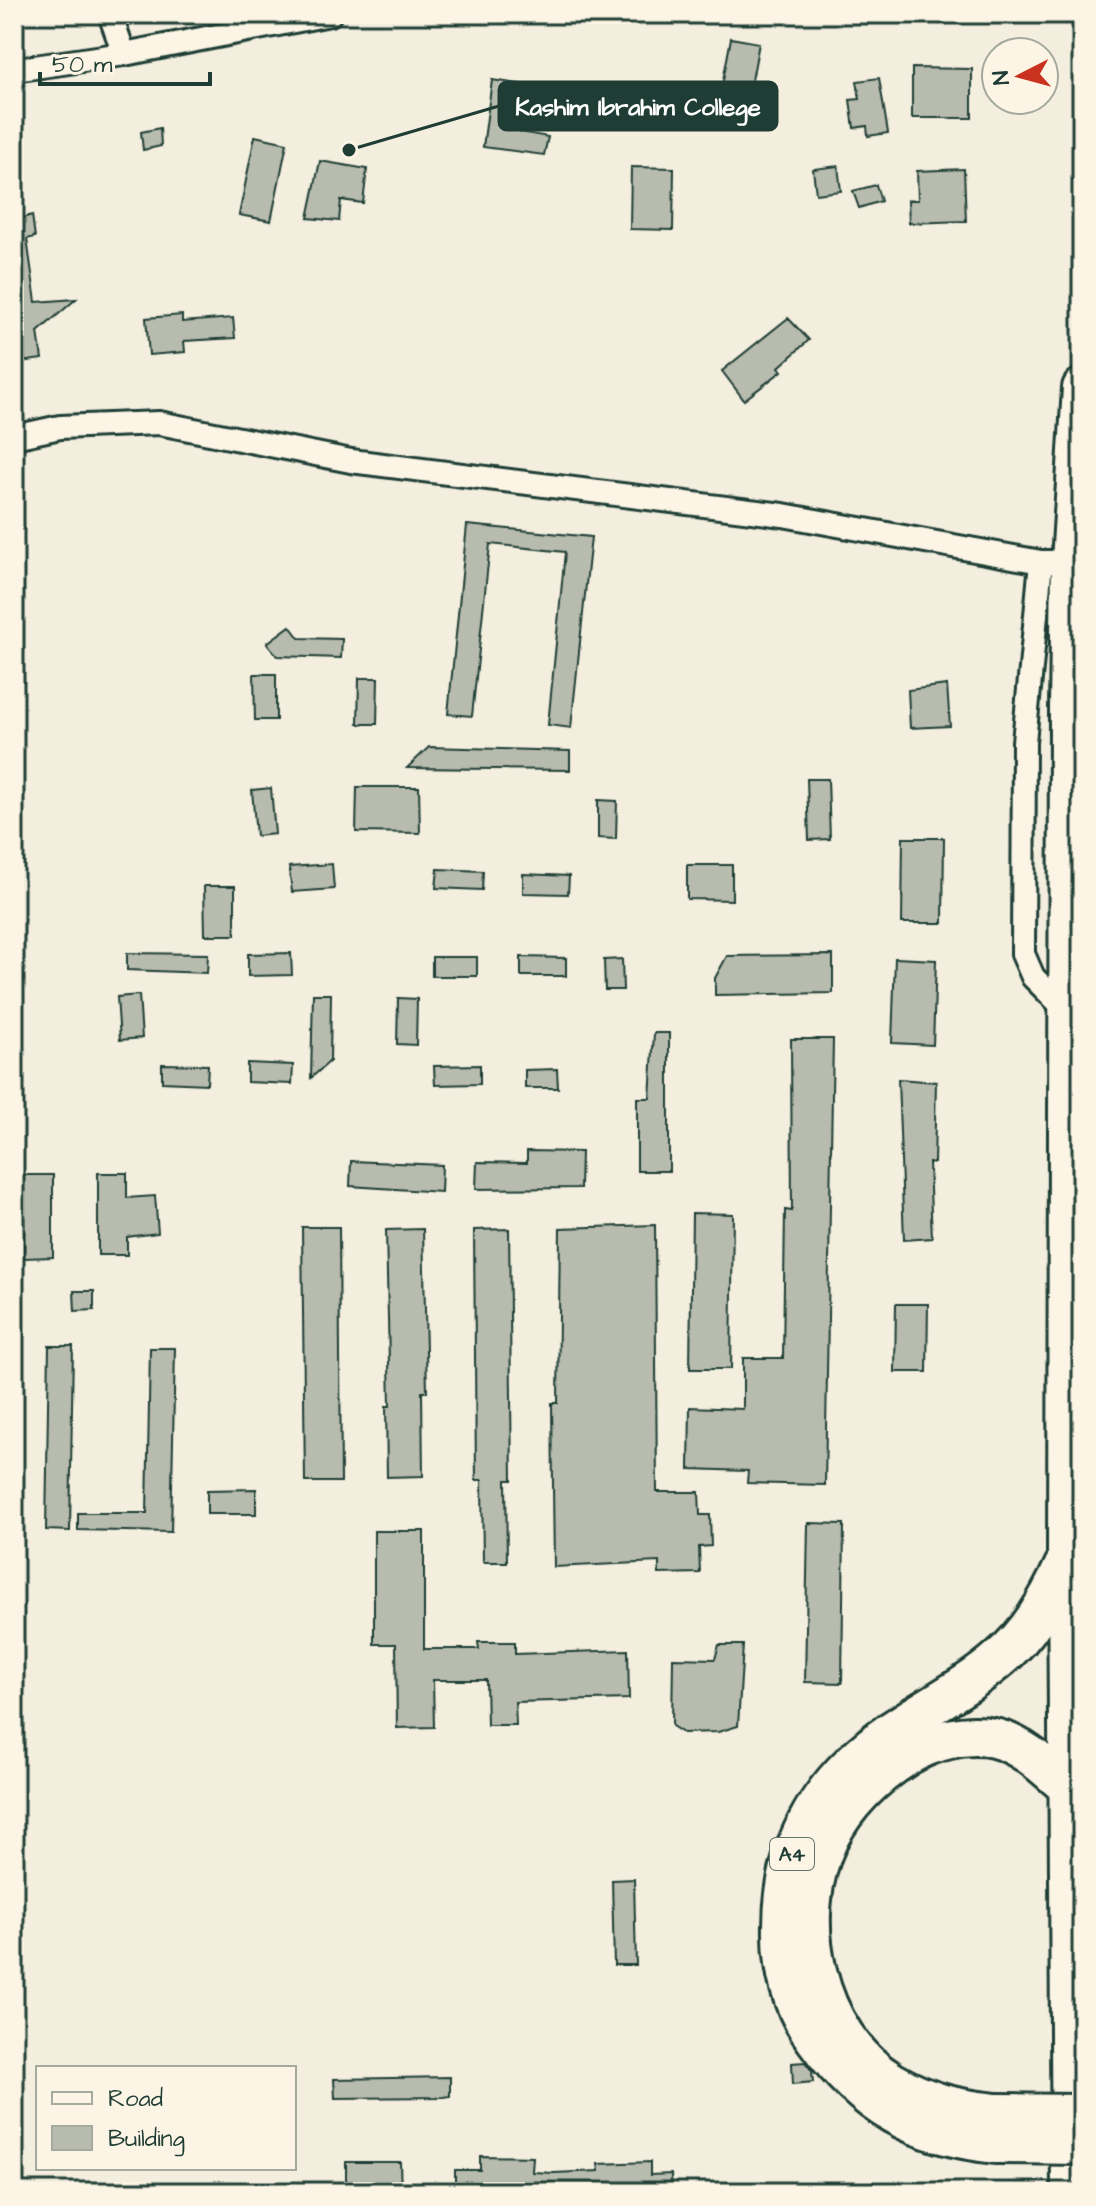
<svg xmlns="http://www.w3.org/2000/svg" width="1096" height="2206" font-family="'Architects Daughter',sans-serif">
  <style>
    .building { fill: #b8bcae; stroke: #1f3d34; stroke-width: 2 }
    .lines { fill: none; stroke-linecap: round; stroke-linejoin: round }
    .minor-casing { stroke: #1f3d34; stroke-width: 28 }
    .trunk-casing { stroke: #1f3d34; stroke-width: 44 }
    .minor { stroke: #fcf5e5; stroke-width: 22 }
    .trunk { stroke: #fcf5e5; stroke-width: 38 }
    .trunk-bridge-casing { stroke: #1f3d34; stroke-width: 44; stroke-linecap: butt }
    .trunk-bridge { stroke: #fcf5e5; stroke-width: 38 }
    .labels { text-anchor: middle; stroke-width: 6; stroke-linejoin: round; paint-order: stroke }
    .shield { fill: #fcf5e5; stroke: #617469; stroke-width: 2 }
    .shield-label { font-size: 20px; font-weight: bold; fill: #1f3d34 }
    .leader { fill: none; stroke: #1f3d34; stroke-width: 3 }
    .callout-dot { fill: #1f3d34; stroke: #fcf5e5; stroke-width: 3 }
    .callout { fill: #1f3d34; stroke: #1f3d34; stroke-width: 3 }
    .callout-label { font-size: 24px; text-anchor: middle; font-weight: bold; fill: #fff }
  </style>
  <rect width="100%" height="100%" fill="#f3eede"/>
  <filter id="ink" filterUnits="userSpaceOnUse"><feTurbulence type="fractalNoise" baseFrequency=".0125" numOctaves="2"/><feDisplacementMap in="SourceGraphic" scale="16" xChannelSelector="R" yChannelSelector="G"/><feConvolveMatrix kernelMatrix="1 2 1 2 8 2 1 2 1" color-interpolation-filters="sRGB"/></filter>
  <g filter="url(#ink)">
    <g class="building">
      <path d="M 731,38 L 759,43 L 747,107 L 719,102 Z"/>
      <path d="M 912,68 L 972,69 L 972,118 L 912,118 Z"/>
      <path d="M 879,78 L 888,133 L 868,136 L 867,126 L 854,128 L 850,100 L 860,99 L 857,81 Z"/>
      <path d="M 492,80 L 526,85 L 520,132 L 548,137 L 544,155 L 483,147 Z"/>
      <path d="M 160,128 L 161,146 L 143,150 L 141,132 Z"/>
      <path d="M 255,136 L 287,143 L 271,221 L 239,215 Z"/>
      <path d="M 320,161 L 367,169 L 363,203 L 341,200 L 339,221 L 308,218 Z"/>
      <path d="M 838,166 L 841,191 L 816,194 L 813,169 Z"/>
      <path d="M 631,167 L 674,168 L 673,230 L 630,229 Z"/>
      <path d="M 964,169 L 966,221 L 909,223 L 908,200 L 918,200 L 917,171 Z"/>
      <path d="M 876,185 L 881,201 L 859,208 L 853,191 Z"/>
      <path d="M 32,215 L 35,237 L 27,239 L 36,302 L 76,299 L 38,332 L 42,359 L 14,363 L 14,221 Z"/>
      <path d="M 182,315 L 182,322 L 233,318 L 235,338 L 184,341 L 185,352 L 149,355 L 146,318 Z"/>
      <path d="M 788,318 L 809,340 L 779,367 L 782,371 L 744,400 L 722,371 Z"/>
      <path d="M 467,525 L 591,537 L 571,728 L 548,725 L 565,552 L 490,544 L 472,716 L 448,714 Z"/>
      <path d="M 290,626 L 299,638 L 342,639 L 341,658 L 277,656 L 267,643 Z"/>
      <path d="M 254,674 L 276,674 L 276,720 L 255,720 Z"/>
      <path d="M 359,678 L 378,678 L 377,724 L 358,724 Z"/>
      <path d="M 947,685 L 950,726 L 910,728 L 908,690 Z"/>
      <path d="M 429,747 L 570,751 L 570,770 L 407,768 Z"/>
      <path d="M 807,779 L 828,779 L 830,839 L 809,840 Z"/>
      <path d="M 357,787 L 419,787 L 420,833 L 356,832 Z"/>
      <path d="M 271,788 L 275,834 L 256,836 L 252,790 Z"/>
      <path d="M 598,800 L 617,801 L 616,839 L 598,838 Z"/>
      <path d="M 903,838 L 944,838 L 943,923 L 902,923 Z"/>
      <path d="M 332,864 L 334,889 L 292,892 L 289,867 Z"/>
      <path d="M 687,865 L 732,865 L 732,900 L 687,899 Z"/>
      <path d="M 438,869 L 483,871 L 482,890 L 436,888 Z"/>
      <path d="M 523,874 L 569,876 L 568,894 L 523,893 Z"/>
      <path d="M 204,886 L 235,886 L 235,935 L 205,935 Z"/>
      <path d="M 127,953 L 208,954 L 207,973 L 127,970 Z"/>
      <path d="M 291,953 L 292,975 L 248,976 L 248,954 Z"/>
      <path d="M 833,955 L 833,993 L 715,995 L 715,978 L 727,956 Z"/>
      <rect x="432" y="957" width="45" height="19"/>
      <path d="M 521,957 L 566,958 L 566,976 L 521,976 Z"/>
      <path d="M 895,958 L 936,960 L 933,1045 L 892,1043 Z"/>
      <path d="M 622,959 L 623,990 L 605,990 L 604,960 Z"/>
      <path d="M 313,994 L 331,994 L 330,1061 L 311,1078 Z"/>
      <path d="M 139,995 L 142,1038 L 120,1040 L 117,997 Z"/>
      <path d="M 398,998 L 417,999 L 416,1045 L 397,1044 Z"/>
      <path d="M 654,1033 L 669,1033 L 669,1171 L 637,1171 L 637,1098 L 650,1098 Z"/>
      <path d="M 791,1039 L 833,1039 L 825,1485 L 747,1483 L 748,1471 L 689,1469 L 690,1407 L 743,1409 L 743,1358 L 783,1358 L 785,1210 L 792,1211 Z"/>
      <path d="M 247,1063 L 293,1065 L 292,1084 L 247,1082 Z"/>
      <path d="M 162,1064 L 208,1065 L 207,1084 L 162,1082 Z"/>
      <path d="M 480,1065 L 480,1084 L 435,1085 L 434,1066 Z"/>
      <path d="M 557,1069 L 558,1088 L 525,1088 L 525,1070 Z"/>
      <path d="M 898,1079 L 936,1082 L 934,1163 L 929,1163 L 932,1238 L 904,1240 Z"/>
      <path d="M 527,1151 L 581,1152 L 580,1188 L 476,1189 L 477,1162 L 527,1163 Z"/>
      <path d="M 351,1161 L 442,1165 L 441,1192 L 350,1186 Z"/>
      <path d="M 98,1173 L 127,1173 L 127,1198 L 155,1196 L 158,1233 L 127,1237 L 127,1255 L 98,1255 Z"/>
      <path d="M 23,1175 L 53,1175 L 53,1257 L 24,1258 Z"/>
      <path d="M 692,1213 L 733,1214 L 731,1369 L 690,1369 Z"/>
      <path d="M 655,1225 L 657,1492 L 699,1492 L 700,1515 L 710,1515 L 711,1546 L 699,1547 L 700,1573 L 659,1574 L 659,1562 L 554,1567 L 552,1403 L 558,1403 L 560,1228 Z"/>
      <path d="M 302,1227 L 339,1227 L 341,1482 L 305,1482 Z"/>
      <path d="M 423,1229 L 427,1392 L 422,1392 L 423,1476 L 387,1477 L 386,1406 L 390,1406 L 386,1230 Z"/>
      <path d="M 509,1229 L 512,1480 L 506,1480 L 507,1562 L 483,1562 L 482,1480 L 476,1480 L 474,1230 Z"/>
      <path d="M 74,1291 L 94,1291 L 94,1310 L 75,1311 Z"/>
      <path d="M 896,1304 L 928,1304 L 927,1372 L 895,1372 Z"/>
      <path d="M 49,1346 L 73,1346 L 70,1531 L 46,1530 Z"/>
      <path d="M 150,1348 L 175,1348 L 171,1532 L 78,1530 L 78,1513 L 147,1513 Z"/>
      <path d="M 256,1489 L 256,1514 L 207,1514 L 207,1490 Z"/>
      <path d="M 808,1523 L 844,1524 L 842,1683 L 805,1682 Z"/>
      <path d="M 374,1531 L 424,1531 L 424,1649 L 479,1649 L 478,1642 L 515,1642 L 515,1654 L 628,1650 L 629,1699 L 515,1702 L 516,1725 L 487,1725 L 486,1680 L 433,1680 L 434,1727 L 397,1728 L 396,1644 L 374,1644 Z"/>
      <path d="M 719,1645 L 743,1645 L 738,1726 L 718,1732 L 683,1733 L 672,1726 L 673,1658 L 715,1659 Z"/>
      <path d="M 634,1879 L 636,1965 L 614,1965 L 612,1880 Z"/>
      <path d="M 805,2062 L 812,2071 L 813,2082 L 793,2084 L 792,2063 Z"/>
      <path d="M 450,2077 L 450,2096 L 443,2097 L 335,2098 L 334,2079 Z"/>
      <path d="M 480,2156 L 533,2157 L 532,2172 L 554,2173 L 599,2171 L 598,2164 L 650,2162 L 650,2175 L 671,2174 L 672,2192 L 455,2192 L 455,2170 L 480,2170 Z"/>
      <path d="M 346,2162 L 400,2162 L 401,2192 L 346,2192 Z"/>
    </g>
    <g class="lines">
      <defs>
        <g id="minor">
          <path d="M 110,14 L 124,54"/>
          <path d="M 14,70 L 124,54 L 330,14"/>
          <path d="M 14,437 L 60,427 L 159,423 L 351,461 L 783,515 L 1041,562 L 1071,562"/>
          <path d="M 1041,562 L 1024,742 L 1023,954 L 1033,977 L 1067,1011"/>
        </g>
        <g id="trunk">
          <path d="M 995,2113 C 956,2109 926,2102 892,2082 C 815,2035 790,1917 829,1838 C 847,1803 874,1777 907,1756 C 932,1741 965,1732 994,1738 C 1024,1745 1047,1769 1069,1788"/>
          <path d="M 997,2144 C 915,2136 864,2107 816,2040 C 791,2007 782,1966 783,1926 C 783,1840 823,1778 893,1730 C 928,1706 967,1687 999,1659 C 1029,1634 1048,1601 1064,1566"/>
          <path d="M 1071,2192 L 1067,1560 L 1069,708 L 1071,562 L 1082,388"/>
        </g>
      </defs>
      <use href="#minor" class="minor-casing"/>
      <use href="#trunk" class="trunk-casing"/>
      <use href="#minor" class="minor"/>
      <use href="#trunk" class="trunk"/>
      <defs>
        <g id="trunk-bridge">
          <path d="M 995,2113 L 1082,2114"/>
          <path d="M 997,2144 L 1082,2145"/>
        </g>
      </defs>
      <use href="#trunk-bridge" class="trunk-bridge-casing"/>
      <use href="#trunk-bridge" class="trunk-bridge"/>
    </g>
  </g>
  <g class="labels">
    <rect class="shield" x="770" y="1838" width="44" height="32" rx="6"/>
    <g class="shield-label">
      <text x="792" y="1861">A4</text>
    </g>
  </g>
  <path class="leader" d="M349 150L499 106"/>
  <circle class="callout-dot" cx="349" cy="150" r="8"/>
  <rect class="callout" x="499" y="82" width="278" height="48" rx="8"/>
  <g class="callout-label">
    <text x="638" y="115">Kashim Ibrahim College</text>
  </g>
  <rect width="1096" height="2206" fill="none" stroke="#fcf5e5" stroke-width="48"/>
  <rect x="24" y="24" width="1048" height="2158" fill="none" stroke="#1f3d34" stroke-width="3" filter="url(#ink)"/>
  <rect x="36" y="2066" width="260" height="104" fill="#fcf5e5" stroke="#a4ab9e" stroke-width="2"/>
  <rect x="52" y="2092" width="40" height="12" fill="#fcf5e5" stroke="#a4ab9e" stroke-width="2"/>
  <text x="108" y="2106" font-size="24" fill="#1f3d34">Road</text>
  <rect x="52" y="2126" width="40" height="24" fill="#b8bcae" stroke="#a4ab9e" stroke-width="2"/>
  <text x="108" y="2146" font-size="24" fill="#1f3d34">Building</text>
  <g transform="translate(1020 76) rotate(264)"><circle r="38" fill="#fcf5e5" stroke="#a4ab9e" stroke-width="2"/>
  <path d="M0-6L14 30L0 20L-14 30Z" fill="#c8321e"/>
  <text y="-12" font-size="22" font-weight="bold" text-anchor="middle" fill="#1f3d34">N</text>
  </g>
  <path d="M40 72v12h170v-12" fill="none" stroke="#1f3d34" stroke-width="4"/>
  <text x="52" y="72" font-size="24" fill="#1f3d34" stroke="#fcf5e5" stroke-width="6" paint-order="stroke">50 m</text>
</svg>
